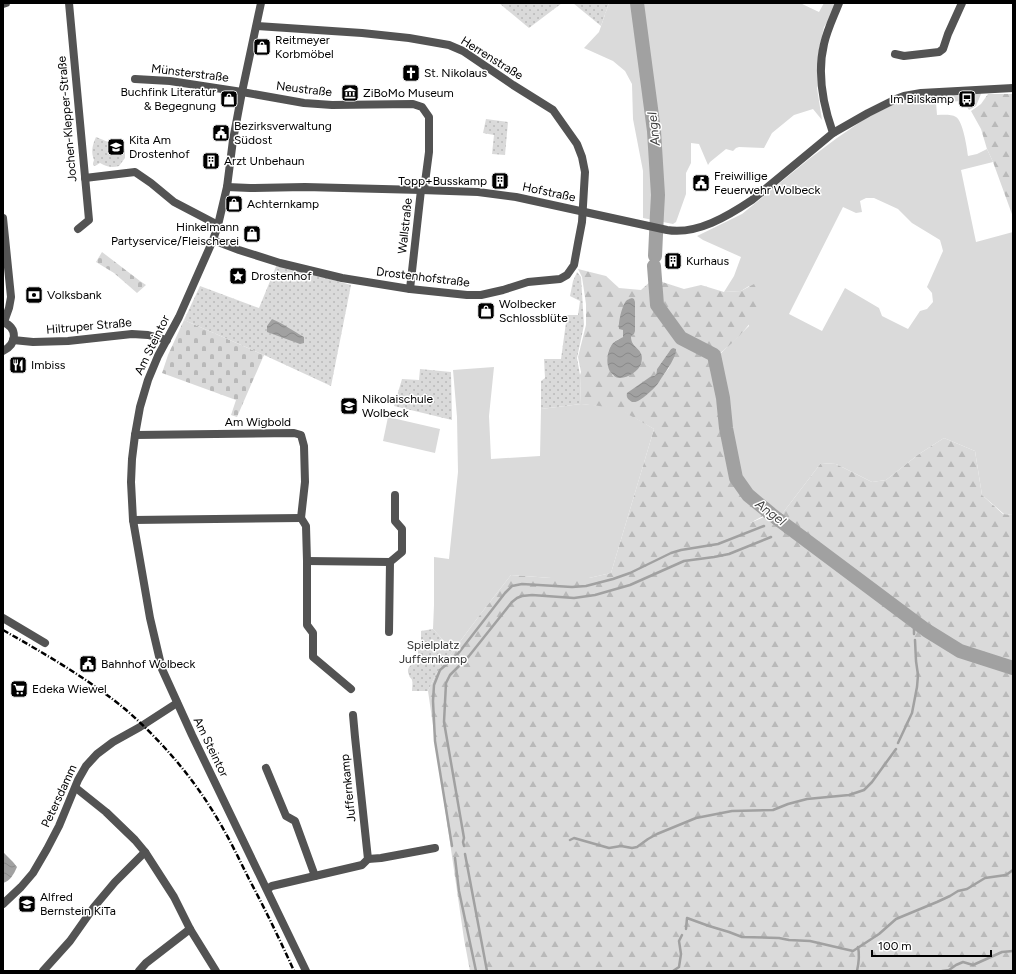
<svg xmlns="http://www.w3.org/2000/svg" width="1016" height="974" font-family="Figtree,sans-serif">
  <style>
    .grass { fill: #dadada; fill-rule: evenodd }
    .forest { fill: url(#forest-firs); fill-rule: evenodd }
    .cemetery { fill: url(#cemetery-stones) }
    .park { fill: url(#park-dots) }
    .water { fill: url(#water-waves) }
    .lines { fill: none; stroke-linecap: round; stroke-linejoin: round }
    .stream { stroke: #a1a1a1; stroke-width: 2.5 }
    .river { stroke: #a1a1a1; stroke-width: 14 }
    .minor { stroke: #535353; stroke-width: 8 }
    .tertiary { stroke: #535353; stroke-width: 8 }
    .rail { stroke: #000; stroke-width: 2.5; stroke-dasharray: 6 2 1 2; stroke-linecap: butt }
    .labels { text-anchor: middle; stroke-width: 3; stroke-linejoin: round; paint-order: stroke }
    .poi-label { font-size: 12px; fill: #000; stroke: #fff; text-anchor: start }
    .street-label { font-size: 12px; fill: #000; stroke: #fff }
    .park-label { font-size: 12px; fill: #313131; stroke: #fff }
    .water-label { font-size: 13px; font-style: italic; fill: #424242; stroke: #fff }
  </style>
  <defs>
    <pattern id="forest-firs" width="22" height="20" patternUnits="userSpaceOnUse"><rect width="22" height="20" fill="#dadada"/><path d="M5 1l3.5 6h-7zM16 11l3.5 6h-7z" fill="#b9b9b9"/></pattern>
    <pattern id="cemetery-stones" width="16" height="16" patternUnits="userSpaceOnUse"><rect width="16" height="16" fill="#dadada"/><path d="M2 7V4a2 2 0 0 1 4 0v3zM10 15v-3a2 2 0 0 1 4 0v3z" fill="#b9b9b9"/></pattern>
    <pattern id="park-dots" width="8" height="8" patternUnits="userSpaceOnUse"><rect width="8" height="8" fill="#dadada"/><path d="M2 2h.1M6 6h.1" fill="none" stroke="#b9b9b9" stroke-width="1.8" stroke-linecap="round"/></pattern>
    <pattern id="water-waves" width="16" height="10" patternUnits="userSpaceOnUse"><rect width="16" height="10" fill="#a1a1a1"/><path d="M0 5q4-4 8 0t8 0" fill="none" stroke="#898989"/></pattern>
  </defs>
  <rect width="100%" height="100%" fill="#fff"/>
  <g class="grass">
    <path d="M 609,3 L 800,3 L 819,12 L 824,3 L 837,3 L 832,15 L 824,27 L 819,49 L 817,88 L 822,120 L 813,109 L 794,115 L 772,133 L 764,148 L 739,147 L 736,148 L 733,151 L 726,149 L 710,162 L 708,165 L 699,144 L 691,143 L 691,163 L 686,173 L 686,194 L 676,222 L 673,224 L 643,218 L 643,171 L 633,119 L 632,84 L 625,71 L 613,61 L 584,48 L 599,32 Z"/>
    <path d="M 980,89 L 981,94 L 976,106 L 969,110 L 967,107 L 965,101 L 936,102 L 937,115 C 943,115 951,114 956,117 C 963,121 967,148 968,156 L 977,154 L 987,149 L 993,162 L 961,170 L 976,242 L 1013,232 L 1013,515 L 1004,514 L 982,495 L 975,451 L 944,438 L 919,454 L 886,480 L 872,482 L 836,464 L 821,463 L 782,514 L 749,489 L 738,469 L 730,432 L 727,398 L 719,355 L 749,326 L 749,286 L 741,291 L 724,292 L 734,276 L 741,257 L 703,240 L 697,236 L 742,214 L 809,159 L 837,138 L 869,116 L 896,103 L 912,97 ZM 866,198 L 874,198 L 898,209 L 912,223 L 940,240 L 942,247 L 943,251 L 927,287 L 932,293 L 933,302 L 927,309 L 920,311 L 908,329 L 882,316 L 879,308 L 845,288 L 822,331 L 789,314 L 843,207 L 856,213 L 862,212 L 860,201 Z"/>
    <path d="M 494,367 L 489,416 L 491,459 L 540,456 L 541,409 L 581,404 L 617,407 L 654,429 L 611,573 L 589,578 L 551,578 L 511,575 L 479,616 L 453,651 L 433,629 L 434,605 L 434,557 L 449,559 L 458,472 L 457,417 L 453,370 Z"/>
    <path d="M 388,417 L 440,429 L 435,453 L 383,441 Z"/>
  </g>
  <g class="forest">
    <path d="M 988,94 L 1013,94 L 1013,217 L 993,162 L 987,149 L 981,129 L 971,111 L 981,104 Z"/>
    <path d="M 578,269 L 606,276 L 619,288 L 641,290 L 653,279 L 684,289 L 701,285 L 724,292 L 741,291 L 754,284 C 756,288 758,290 759,295 C 760,303 753,321 747,327 C 740,336 723,353 712,358 L 733,479 L 749,499 L 767,514 L 750,523 L 771,514 L 782,514 L 821,463 L 836,464 L 872,482 L 886,480 L 919,454 L 944,438 L 975,451 L 982,495 L 1003,514 L 1013,515 L 1013,971 L 470,971 L 464,939 L 428,691 L 436,674 L 479,616 L 511,575 L 551,578 L 589,578 L 611,573 L 654,429 L 617,408 L 581,404 L 580,375 L 581,372 L 578,357 L 586,325 L 586,304 L 582,277 ZM 632,298 L 634,334 L 631,337 L 631,341 L 641,353 L 641,364 L 613,376 C 607,366 605,354 612,344 C 615,340 620,339 623,337 L 623,330 L 627,300 ZM 673,348 L 669,368 L 654,387 L 653,376 L 656,375 L 657,369 L 671,349 Z"/>
  </g>
  <g class="cemetery">
    <path d="M 102,252 L 140,281 L 146,285 L 137,293 L 114,273 L 96,262 Z"/>
    <path d="M 184,320 L 264,355 L 237,417 L 231,415 L 236,400 L 162,373 L 168,355 Z"/>
  </g>
  <g class="park">
    <path d="M 499,3 L 562,3 L 529,28 Z"/>
    <path d="M 573,3 L 609,3 L 601,26 Z"/>
    <path d="M 486,119 L 508,122 L 505,155 L 492,154 L 494,135 L 483,133 Z"/>
    <path d="M 96,137 L 113,144 L 113,145 L 125,149 L 125,158 L 119,166 C 112,168 107,167 100,163 L 95,166 L 93,165 L 93,163 L 94,160 C 91,152 92,146 96,137 Z"/>
    <path d="M 277,264 L 351,285 L 331,386 L 264,355 L 184,320 L 200,286 L 259,308 Z"/>
    <path d="M 577,272 L 581,277 L 584,325 L 577,358 L 580,375 L 581,404 L 541,409 L 541,381 L 545,378 L 544,359 L 561,359 L 567,315 L 578,315 L 580,301 L 570,296 L 573,281 Z"/>
    <path d="M 420,369 L 451,372 L 452,420 L 394,406 L 402,379 L 419,380 Z"/>
    <path d="M 433,629 L 453,651 L 436,674 L 428,691 L 412,691 C 412,688 413,683 412,680 C 412,679 409,677 409,675 C 405,667 413,662 420,664 L 421,660 L 418,655 L 418,650 L 421,640 L 421,631 Z"/>
  </g>
  <g class="water">
    <path d="M 632,298 L 634,299 L 635,302 L 635,331 L 634,334 L 631,337 C 631,349 646,348 641,364 C 638,373 620,383 613,375 C 605,368 606,351 613,343 C 616,340 620,339 623,337 L 623,330 L 619,329 C 618,322 622,306 626,301 C 628,299 629,299 632,298 Z"/>
    <path d="M 272,319 C 284,324 293,331 304,337 L 304,343 L 300,344 L 267,332 L 267,326 Z"/>
    <path d="M 673,348 L 676,349 C 677,357 664,374 659,382 C 656,387 644,398 638,401 C 636,402 635,402 632,402 C 628,399 626,398 627,393 L 650,377 L 656,375 L 657,369 L 671,349 Z"/>
    <path d="M 3,852 L 13,862 L 17,867 C 14,874 10,881 3,883 Z"/>
  </g>
  <g class="lines">
    <g class="stream">
      <path d="M 773,522 L 777,519"/>
      <path d="M 785,532 L 790,528"/>
      <path d="M 914,634 L 914,628 L 917,623"/>
      <path d="M 898,743 L 912,713 L 917,687 L 918,675 L 916,661 L 915,640"/>
      <path d="M 570,840 L 574,838 L 609,848 L 621,846 L 632,848 L 637,847 L 648,839 L 657,834 L 696,818 L 732,811 L 773,810 L 788,804 L 807,799 L 849,795 L 864,790 L 872,782 L 896,749"/>
      <path d="M 452,846 L 435,741 L 433,701 L 434,685 L 440,670 L 457,655 L 505,593 L 512,586 L 522,584 L 572,587 L 586,586 L 613,579 L 630,573 L 671,553 L 681,550 L 718,544 L 764,526"/>
      <path d="M 464,846 L 463,842 L 464,838 L 444,722 L 446,683 L 450,675 L 469,656 L 512,602 L 517,598 L 522,596 L 532,595 L 574,598 L 595,595 L 630,585 L 684,561 L 714,557 L 729,554 L 771,537"/>
      <path d="M 465,854 L 487,971"/>
      <path d="M 455,858 L 459,891 L 476,971"/>
      <path d="M 686,929 L 687,918 L 709,926 L 729,932 L 742,937 L 779,938 L 789,940 L 810,941 L 853,951 L 879,934 L 896,919 L 937,902 L 950,896 L 958,891 L 967,889 L 985,878 L 1006,875 L 1013,870"/>
      <path d="M 673,971 L 679,967 L 681,954 L 679,941 L 682,935"/>
      <path d="M 857,971 C 859,962 860,956 858,947"/>
      <path d="M 942,971 L 949,970 L 956,965 L 963,962 L 973,965 L 1002,952 L 1013,951"/>
    </g>
    <g class="river">
      <path d="M 637,3 L 654,131 L 658,195 L 657,213 L 655,256"/>
      <path d="M 654,266 L 657,305 L 681,338 L 714,355 L 723,398 L 726,428 L 736,478 L 748,495 L 771,514 L 926,630 L 960,651 L 1013,668"/>
    </g>
    <g class="minor">
      <path d="M 69,3 L 89,220 L 78,229"/>
      <path d="M 3,4 L 6,3"/>
      <path d="M 895,54 L 904,56 L 939,52 L 943,49 L 948,34 L 962,3"/>
      <path d="M 135,79 L 170,81 L 242,92 L 304,103 L 332,105 L 413,104 L 422,107 L 429,117 L 429,152 L 424,190"/>
      <path d="M 85,178 L 135,172 L 151,183 L 174,202 L 218,225"/>
      <path d="M 3,218 L 11,297 L 9,308 L 4,322"/>
      <path d="M 213,240 L 239,250 L 280,263 L 342,278 L 410,289 L 467,295 L 481,295 L 503,290 L 528,282 L 560,279 L 567,275 L 574,265 L 578,243 L 582,222 L 585,172 L 582,157 L 577,144 L 553,110 L 513,85 L 463,51 L 449,45 L 409,38 L 362,33 L 257,26"/>
      <path d="M 410,289 L 421,190"/>
      <path d="M 135,435 L 294,433 L 301,435 L 304,446 L 305,482 L 301,518 L 306,526 L 307,561 L 307,625 L 313,633 L 313,657 L 351,689"/>
      <path d="M 133,520 L 301,518"/>
      <path d="M 307,561 L 390,562 L 402,552 L 402,529 L 395,521 L 395,495"/>
      <path d="M 3,618 L 45,643"/>
      <path d="M 389,632 L 390,562"/>
      <path d="M 266,768 L 286,816 L 295,821 L 315,876"/>
      <path d="M 76,788 L 106,812 L 135,840 L 145,852 L 174,897 L 190,929 L 216,971"/>
      <path d="M 368,859 L 381,858 L 435,848"/>
      <path d="M 267,889 L 272,886 L 362,865 L 368,859 L 355,737 L 353,715"/>
      <path d="M 3,904 L 21,887 L 33,873 L 47,849 L 59,826 L 78,780 L 86,766 L 97,754 L 113,742 L 140,727 L 177,703"/>
      <path d="M 43,971 L 70,941 L 94,907 L 115,882 L 145,852"/>
      <path d="M 139,971 L 146,963 L 190,929"/>
    </g>
    <g class="tertiary">
      <path d="M 261,3 L 242,92 L 233,140 L 227,187 L 218,225 L 213,240 L 179,317 L 158,356 L 148,380 L 140,407 L 135,435 L 132,459 L 131,482 L 133,520 L 150,618 L 162,669 L 192,735 L 306,971"/>
      <path d="M 833,133 C 823,105 817,73 824,44 C 827,30 834,16 839,3"/>
      <path d="M 227,187 L 250,188 L 305,187 L 421,190 L 478,192 L 516,197 L 667,230 C 697,235 728,216 752,200 L 833,133 L 868,113 L 896,99 L 904,96 L 921,93 L 1013,88"/>
      <path d="M 3,322 C 18,328 17,344 3,351"/>
      <path d="M 13,340 L 33,342 L 68,341 L 132,334 L 148,335 L 167,340"/>
    </g>
    <path class="rail" d="M 3,630 C 45,654 87,678 125,709 C 163,742 196,781 221,825 C 231,842 240,861 249,879 C 265,909 280,940 294,971"/>
  </g>
  <defs>
    <symbol id="shop-square" viewBox="-11 -11 22 22"><rect x="-9" y="-9" width="18" height="18" rx="4" fill="#000" stroke="#fff"/><path d="M-5-2.5h2.3a2.7 3.5 0 0 1 5.4 0H5L5.5 6h-11ZM-1.5-2.5h3a1.5 2.3 0 0 0-3 0Z" fill="#fff"/></symbol>
    <symbol id="church-square" viewBox="-11 -11 22 22"><rect x="-9" y="-9" width="18" height="18" rx="4" fill="#000" stroke="#fff"/><path d="M-1.2-6h2.4v3.5h3.3v2.4h-3.3V6h-2.4V-.1h-3.3v-2.4h3.3Z" fill="#fff"/></symbol>
    <symbol id="museum-square" viewBox="-11 -11 22 22"><rect x="-9" y="-9" width="18" height="18" rx="4" fill="#000" stroke="#fff"/><path d="M0-6L6-3V-2H-6V-3ZM-5-1h2V3h-2ZM-1-1h2V3h-2ZM3-1h2V3H3ZM-6 4H6V6H-6Z" fill="#fff"/></symbol>
    <symbol id="bus-square" viewBox="-11 -11 22 22"><rect x="-9" y="-9" width="18" height="18" rx="4" fill="#000" stroke="#fff"/><path d="M-5-6H5V4H4V6H2V4H-2V6H-4V4H-5ZM-3.5-4V0h7V-4ZM-3.5 1.2v1.5H-2V1.2ZM2 1.2v1.5H3.5V1.2Z" fill="#fff"/></symbol>
    <symbol id="civic-square" viewBox="-11 -11 22 22"><rect x="-9" y="-9" width="18" height="18" rx="4" fill="#000" stroke="#fff"/><path d="M-.6-6.5H3V-4.5H.6V-3L4-1V1h2V6H-6V1h2V-1L-.6-3ZM-1.2 2.5V6h2.4V2.5Z" fill="#fff"/></symbol>
    <symbol id="school-square" viewBox="-11 -11 22 22"><rect x="-9" y="-9" width="18" height="18" rx="4" fill="#000" stroke="#fff"/><path d="M0-5L7-2L0 1L-7-2ZM-4 1L0 2.5L4 1V4Q0 6-4 4Z" fill="#fff"/></symbol>
    <symbol id="building-square" viewBox="-11 -11 22 22"><rect x="-9" y="-9" width="18" height="18" rx="4" fill="#000" stroke="#fff"/><path d="M-4-6H4V6H1V3H-1V6H-4ZM-2.5-4.3h1.7v1.8h-1.7ZM.8-4.3h1.7v1.8H.8ZM-2.5-1h1.7V.8h-1.7ZM.8-1h1.7V.8H.8Z" fill="#fff"/></symbol>
    <symbol id="sight-square" viewBox="-11 -11 22 22"><rect x="-9" y="-9" width="18" height="18" rx="4" fill="#000" stroke="#fff"/><path d="M0-6L1.8-2.2L6-1.7L2.9 1.2L3.7 5.4L0 3.3L-3.7 5.4L-2.9 1.2L-6-1.7L-1.8-2.2Z" fill="#fff"/></symbol>
    <symbol id="bank-square" viewBox="-11 -11 22 22"><rect x="-9" y="-9" width="18" height="18" rx="4" fill="#000" stroke="#fff"/><path d="M-6-4H6V4H-6ZM0-2.3a2.3 2.3 0 1 0 0 4.6a2.3 2.3 0 1 0 0-4.6Z" fill="#fff"/></symbol>
    <symbol id="restaurant-square" viewBox="-11 -11 22 22"><rect x="-9" y="-9" width="18" height="18" rx="4" fill="#000" stroke="#fff"/><path d="M-5-6h1v4h1v-4h1v4h1v-4h1v5L-1.5 .5V6h-2V.5L-5-1ZM5-6V6H3V1.5H1.5Q1.5-4 5-6Z" fill="#fff"/></symbol>
    <symbol id="supermarket-square" viewBox="-11 -11 22 22"><rect x="-9" y="-9" width="18" height="18" rx="4" fill="#000" stroke="#fff"/><path d="M-6-5.5h2.5l.6 2H6L4.5 2H-2.5L-4.4-4H-6ZM-1.5 3.2a1.3 1.3 0 1 0 .1 0ZM3 3.2a1.3 1.3 0 1 0 .1 0Z" fill="#fff"/></symbol>
  </defs>
  <g fill-rule="evenodd">
    <use href="#shop-square" x="252" y="37" width="20" height="20"/>
    <use href="#church-square" x="401" y="63" width="20" height="20"/>
    <use href="#museum-square" x="340" y="83" width="20" height="20"/>
    <use href="#shop-square" x="219" y="89" width="20" height="20"/>
    <use href="#bus-square" x="957" y="89" width="20" height="20"/>
    <use href="#civic-square" x="211" y="123" width="20" height="20"/>
    <use href="#school-square" x="106" y="137" width="20" height="20"/>
    <use href="#building-square" x="201" y="151" width="20" height="20"/>
    <use href="#building-square" x="490" y="171" width="20" height="20"/>
    <use href="#civic-square" x="691" y="173" width="20" height="20"/>
    <use href="#shop-square" x="224" y="194" width="20" height="20"/>
    <use href="#shop-square" x="242" y="224" width="20" height="20"/>
    <use href="#building-square" x="663" y="251" width="20" height="20"/>
    <use href="#sight-square" x="228" y="266" width="20" height="20"/>
    <use href="#bank-square" x="24" y="285" width="20" height="20"/>
    <use href="#shop-square" x="476" y="301" width="20" height="20"/>
    <use href="#restaurant-square" x="8" y="355" width="20" height="20"/>
    <use href="#school-square" x="339" y="396" width="20" height="20"/>
    <use href="#civic-square" x="78" y="654" width="20" height="20"/>
    <use href="#supermarket-square" x="9" y="679" width="20" height="20"/>
    <use href="#school-square" x="17" y="894" width="20" height="20"/>
  </g>
  <g class="labels">
    <g class="poi-label">
      <text x="275" y="44">Reitmeyer<tspan x="275" dy="14">Korbmöbel</tspan></text>
      <text x="424" y="77">St. Nikolaus</text>
      <text x="216" y="96" text-anchor="end">Buchfink Literatur<tspan x="216" dy="14">&amp; Begegnung</tspan></text>
      <text x="363" y="97">ZiBoMo Museum</text>
      <text x="954" y="103" text-anchor="end">Im Bilskamp</text>
      <text x="234" y="130">Bezirksverwaltung<tspan x="234" dy="14">Südost</tspan></text>
      <text x="129" y="144">Kita Am<tspan x="129" dy="14">Drostenhof</tspan></text>
      <text x="224" y="165">Arzt Unbehaun</text>
      <text x="714" y="180">Freiwillige<tspan x="714" dy="14">Feuerwehr Wolbeck</tspan></text>
      <text x="487" y="185" text-anchor="end">Topp+Busskamp</text>
      <text x="247" y="208">Achternkamp</text>
      <text x="239" y="231" text-anchor="end">Hinkelmann<tspan x="239" dy="14">Partyservice/Fleischerei</tspan></text>
      <text x="686" y="265">Kurhaus</text>
      <text x="251" y="280">Drostenhof</text>
      <text x="47" y="299">Volksbank</text>
      <text x="499" y="308">Wolbecker<tspan x="499" dy="14">Schlossblüte</tspan></text>
      <text x="31" y="369">Imbiss</text>
      <text x="362" y="403">Nikolaischule<tspan x="362" dy="14">Wolbeck</tspan></text>
      <text x="101" y="668">Bahnhof Wolbeck</text>
      <text x="32" y="693">Edeka Wiewel</text>
      <text x="40" y="901">Alfred<tspan x="40" dy="14">Bernstein KiTa</tspan></text>
    </g>
    <g class="street-label">
      <text transform="translate(492 58) rotate(32)" y="4">Herrenstraße</text>
      <text transform="translate(190 73) rotate(7)" y="4">Münsterstraße</text>
      <text transform="translate(304 89) rotate(7)" y="4">Neustraße</text>
      <text transform="translate(67 119) rotate(-95)" y="4">Jochen-Klepper-Straße</text>
      <text transform="translate(549 192) rotate(12)" y="4">Hofstraße</text>
      <text transform="translate(405 226) rotate(-84)" y="4">Wallstraße</text>
      <text transform="translate(423 277) rotate(7)" y="4">Drostenhofstraße</text>
      <text transform="translate(89 326) rotate(-5)" y="4">Hiltruper Straße</text>
      <text transform="translate(152 345) rotate(-64)" y="4">Am Steintor</text>
      <text x="258" y="426">Am Wigbold</text>
      <text transform="translate(211 747) rotate(64)" y="4">Am Steintor</text>
      <text transform="translate(348 788) rotate(-96)" y="4">Juffernkamp</text>
      <text transform="translate(59 796) rotate(-65)" y="4">Petersdamm</text>
    </g>
    <g class="park-label">
      <text x="433" y="649">Spielplatz<tspan x="433" dy="14">Juffernkamp</tspan></text>
    </g>
    <g class="water-label">
      <text transform="translate(653 129) rotate(-96)" y="5">Angel</text>
      <text transform="translate(771 512) rotate(37)" y="5">Angel</text>
    </g>
  </g>
  <rect width="1016" height="974" fill="none" stroke="#000000" stroke-width="8"/>
  <path d="M872 950v6h119v-6" fill="none" stroke="#000000" stroke-width="2"/>
  <text x="878" y="950" font-size="12" fill="#000000" stroke="#ffffff" stroke-width="3" paint-order="stroke">100 m</text>
</svg>
